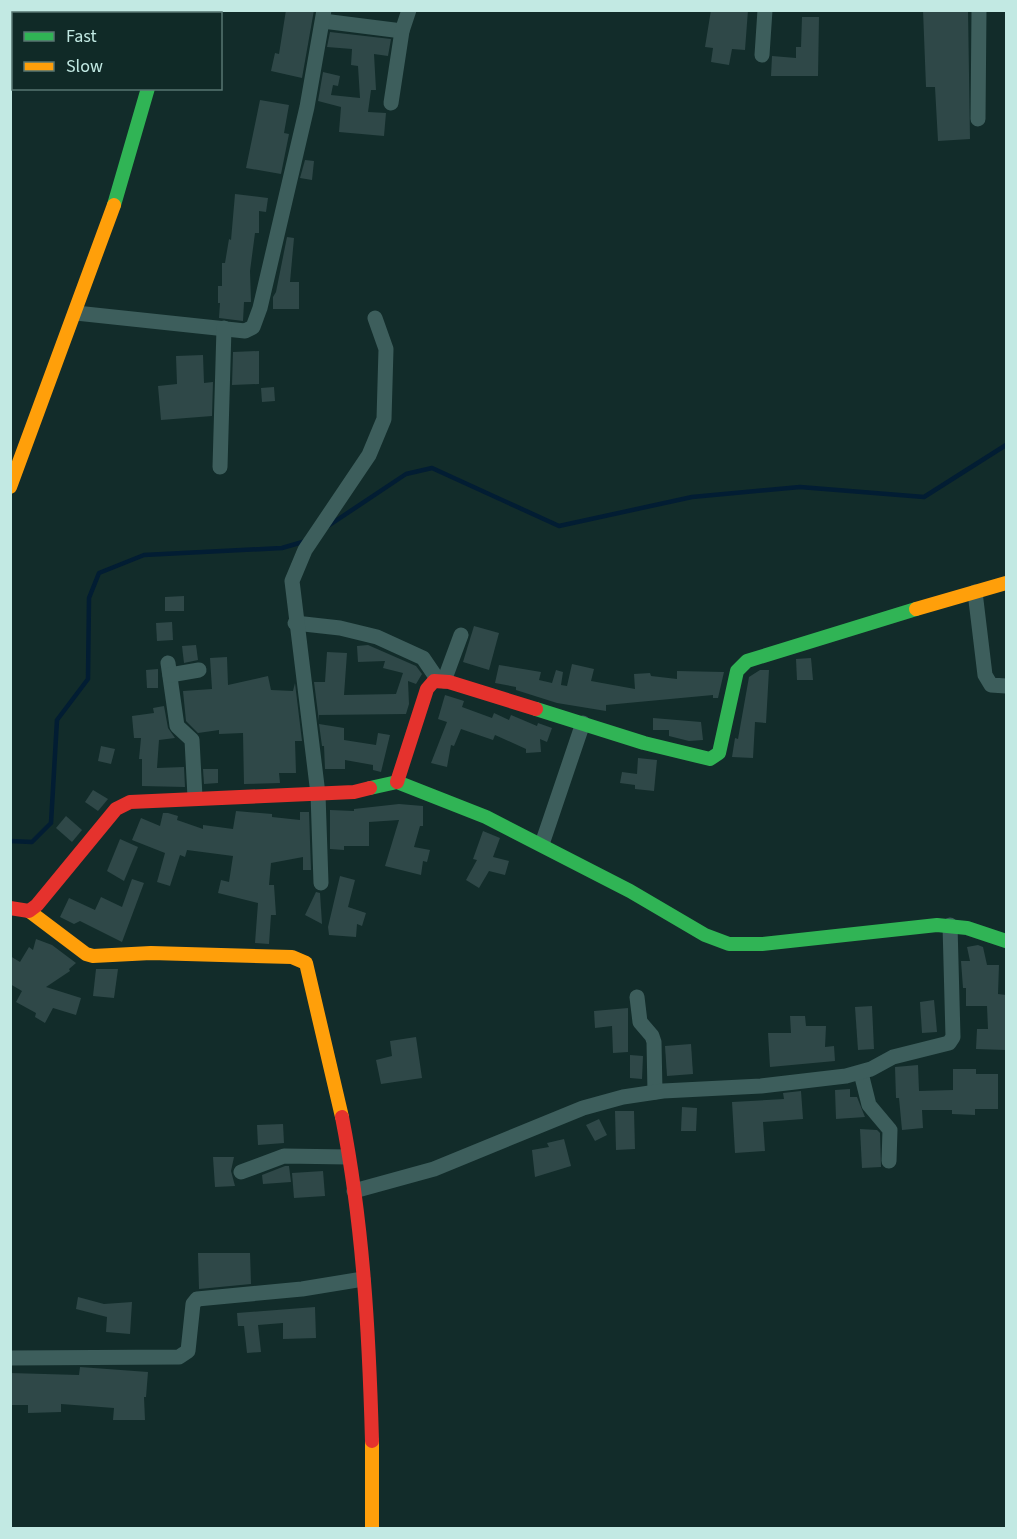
<svg xmlns="http://www.w3.org/2000/svg" width="1017" height="1539" font-family="'Source Sans 3',sans-serif">
  <style>
    .lines { fill: none; stroke-linecap: round; stroke-linejoin: round }
    .stream { stroke: #021d33; stroke-width: 4.5 }
    .building { fill: #2f4848 }
    .street { stroke: #3d5e5c; stroke-width: 15 }
    .fast { stroke: #30b455; stroke-width: 14 }
    .slow { stroke: #ff9f0a; stroke-width: 14 }
    .jam { stroke: #e5322d; stroke-width: 14 }
  </style>
  <rect width="100%" height="100%" fill="#122c2a"/>
  <g class="lines">
    <g class="stream">
      <path d="M 328,526 L 406,474 L 432,468 L 559,526 L 692,497 L 800,487 L 924,497 L 1006,445"/>
      <path d="M 10,841 L 32,842 L 51,823 L 57,720 L 88,679 L 89,598 L 99,573 L 144,555 L 282,548 L 306,541"/>
    </g>
  </g>
  <g class="building">
    <path d="M 286,10 L 314,10 L 302,78 L 271,71 L 275,53 L 279,54 Z"/>
    <path d="M 711,10 L 748,10 L 745,50 L 732,49 L 729,65 L 711,62 L 713,48 L 705,47 Z"/>
    <path d="M 923,10 L 968,10 L 970,139 L 938,141 L 935,87 L 926,87 Z"/>
    <path d="M 802,17 L 819,17 L 818,76 L 771,76 L 772,56 L 796,58 L 796,47 L 801,47 Z"/>
    <path d="M 330,32 L 391,39 L 388,56 L 374,54 L 376,90 L 371,90 L 368,112 L 386,113 L 384,136 L 339,132 L 341,107 L 318,101 L 323,72 L 340,76 L 338,86 L 333,85 L 331,95 L 360,98 L 358,66 L 351,65 L 352,49 L 327,47 Z"/>
    <path d="M 260,100 L 289,105 L 284,133 L 289,134 L 281,174 L 246,168 Z"/>
    <path d="M 305,160 L 314,161 L 312,180 L 300,178 Z"/>
    <path d="M 235,194 L 268,198 L 266,212 L 259,211 L 259,233 L 255,233 L 250,271 L 251,302 L 244,302 L 243,321 L 219,318 L 220,303 L 218,303 L 218,286 L 222,286 L 222,263 L 225,263 L 229,239 L 231,240 Z"/>
    <path d="M 287,237 L 294,238 L 290,282 L 299,282 L 299,309 L 273,309 L 273,297 L 276,292 Z"/>
    <path d="M 259,351 L 259,384 L 232,385 L 233,352 Z"/>
    <path d="M 203,355 L 204,383 L 213,382 L 212,416 L 161,420 L 158,386 L 177,384 L 176,356 Z"/>
    <path d="M 274,387 L 275,401 L 262,402 L 261,388 Z"/>
    <path d="M 184,596 L 184,611 L 165,611 L 165,597 Z"/>
    <path d="M 172,622 L 173,640 L 157,641 L 156,623 Z"/>
    <path d="M 474,626 L 499,633 L 489,670 L 463,662 Z"/>
    <path d="M 196,645 L 198,660 L 184,663 L 182,646 Z"/>
    <path d="M 368,645 L 416,666 L 422,674 L 416,684 L 408,681 L 409,704 L 406,714 L 319,715 L 319,721 L 314,682 L 325,682 L 327,652 L 347,653 L 344,695 L 396,694 L 403,673 L 383,668 L 385,661 L 358,662 L 357,646 Z"/>
    <path d="M 227,657 L 228,685 L 268,676 L 271,690 L 293,691 L 295,683 L 302,741 L 295,741 L 296,773 L 279,773 L 280,783 L 244,784 L 243,733 L 219,734 L 219,730 L 198,733 L 186,721 L 183,691 L 212,689 L 210,658 Z"/>
    <path d="M 811,658 L 813,680 L 797,680 L 796,659 Z"/>
    <path d="M 572,664 L 594,669 L 591,681 L 635,689 L 634,674 L 650,673 L 651,676 L 677,679 L 677,671 L 724,672 L 718,698 L 713,698 L 713,695 L 606,705 L 606,711 L 557,703 L 516,690 L 516,687 L 495,683 L 499,665 L 541,672 L 539,680 L 552,683 L 556,670 L 563,672 L 561,685 L 567,686 Z"/>
    <path d="M 158,669 L 158,688 L 147,688 L 146,670 Z"/>
    <path d="M 760,670 L 769,670 L 766,723 L 755,722 L 753,758 L 732,757 L 735,738 L 738,739 L 749,677 Z"/>
    <path d="M 445,695 L 464,701 L 462,707 L 492,718 L 494,713 L 509,720 L 511,715 L 537,726 L 538,723 L 552,728 L 547,742 L 540,739 L 541,752 L 526,753 L 526,749 L 495,735 L 493,740 L 461,729 L 454,746 L 451,745 L 447,767 L 431,763 L 447,722 L 438,719 Z"/>
    <path d="M 164,706 L 168,728 L 175,738 L 159,740 L 157,768 L 184,767 L 185,787 L 142,786 L 142,759 L 139,759 L 141,738 L 134,738 L 132,716 L 154,713 L 153,708 Z"/>
    <path d="M 653,718 L 701,722 L 703,740 L 689,741 L 669,736 L 669,730 L 653,730 Z"/>
    <path d="M 319,724 L 344,728 L 344,740 L 376,745 L 378,733 L 390,735 L 381,772 L 373,770 L 373,765 L 345,760 L 345,769 L 325,769 L 324,746 L 322,746 Z"/>
    <path d="M 101,746 L 115,749 L 111,764 L 98,761 Z"/>
    <path d="M 638,758 L 657,760 L 654,791 L 635,789 L 635,785 L 620,783 L 622,772 L 637,774 Z"/>
    <path d="M 203,769 L 218,769 L 218,783 L 204,784 Z"/>
    <path d="M 93,790 L 108,799 L 98,811 L 85,802 Z"/>
    <path d="M 399,804 L 423,806 L 423,826 L 420,826 L 414,847 L 430,850 L 427,862 L 423,861 L 421,875 L 385,866 L 399,820 L 369,822 L 369,846 L 344,846 L 344,850 L 330,849 L 330,810 L 354,811 L 354,809 Z"/>
    <path d="M 236,811 L 272,814 L 272,817 L 300,820 L 300,812 L 309,812 L 311,870 L 303,870 L 303,857 L 271,863 L 269,885 L 274,885 L 276,915 L 271,915 L 269,944 L 255,943 L 258,903 L 218,893 L 221,880 L 229,882 L 233,856 L 187,850 L 185,857 L 180,855 L 170,886 L 157,882 L 165,853 L 132,840 L 141,818 L 160,826 L 163,813 L 168,813 L 178,816 L 177,820 L 203,829 L 203,825 L 233,829 Z"/>
    <path d="M 66,816 L 82,830 L 72,842 L 56,828 Z"/>
    <path d="M 483,831 L 500,838 L 493,857 L 509,861 L 505,875 L 489,871 L 479,888 L 466,880 L 477,860 L 473,859 Z"/>
    <path d="M 120,839 L 138,847 L 124,881 L 107,871 Z"/>
    <path d="M 340,876 L 355,880 L 348,907 L 366,913 L 362,926 L 357,924 L 356,937 L 329,935 L 328,927 Z"/>
    <path d="M 132,879 L 144,883 L 122,942 L 80,921 L 74,924 L 60,917 L 69,898 L 95,910 L 101,897 L 122,907 Z"/>
    <path d="M 316,892 L 320,893 L 322,924 L 305,915 Z"/>
    <path d="M 36,939 L 52,945 L 76,963 L 69,969 L 70,971 L 46,987 L 81,998 L 76,1015 L 53,1008 L 45,1023 L 35,1017 L 36,1013 L 16,1002 L 22,991 L 10,984 L 10,956 L 20,962 L 29,947 L 33,950 Z"/>
    <path d="M 978,945 L 983,947 L 987,965 L 999,965 L 998,994 L 1006,995 L 1006,1050 L 976,1049 L 977,1029 L 988,1029 L 987,1006 L 966,1006 L 966,988 L 963,988 L 961,961 L 970,961 L 967,947 Z"/>
    <path d="M 96,969 L 118,969 L 114,998 L 93,996 Z"/>
    <path d="M 934,1000 L 937,1032 L 922,1033 L 920,1002 Z"/>
    <path d="M 872,1006 L 874,1049 L 858,1050 L 855,1007 Z"/>
    <path d="M 628,1008 L 628,1052 L 613,1053 L 612,1026 L 595,1028 L 594,1011 Z"/>
    <path d="M 790,1016 L 805,1016 L 806,1026 L 826,1026 L 825,1047 L 834,1046 L 835,1061 L 770,1067 L 768,1033 L 791,1033 Z"/>
    <path d="M 416,1037 L 422,1078 L 381,1084 L 376,1060 L 392,1056 L 390,1041 Z"/>
    <path d="M 691,1044 L 693,1074 L 667,1076 L 665,1046 Z"/>
    <path d="M 630,1055 L 643,1056 L 642,1079 L 630,1078 Z"/>
    <path d="M 918,1065 L 919,1091 L 953,1090 L 953,1069 L 976,1069 L 976,1074 L 998,1074 L 998,1109 L 975,1109 L 975,1115 L 952,1114 L 952,1110 L 922,1110 L 923,1128 L 902,1130 L 899,1098 L 896,1098 L 895,1067 Z"/>
    <path d="M 850,1089 L 850,1097 L 857,1097 L 865,1117 L 836,1119 L 835,1090 Z"/>
    <path d="M 801,1091 L 803,1119 L 763,1122 L 765,1151 L 735,1153 L 732,1102 L 784,1099 L 783,1093 Z"/>
    <path d="M 682,1107 L 697,1108 L 696,1131 L 681,1131 Z"/>
    <path d="M 615,1111 L 634,1111 L 635,1149 L 616,1150 Z"/>
    <path d="M 599,1119 L 607,1135 L 595,1141 L 586,1125 Z"/>
    <path d="M 283,1124 L 284,1143 L 258,1145 L 257,1125 Z"/>
    <path d="M 860,1129 L 877,1130 L 880,1133 L 881,1167 L 862,1168 Z"/>
    <path d="M 564,1139 L 571,1166 L 535,1177 L 532,1150 L 549,1147 L 547,1143 Z"/>
    <path d="M 213,1157 L 234,1157 L 231,1171 L 235,1186 L 215,1187 Z"/>
    <path d="M 285,1166 L 289,1166 L 291,1182 L 263,1184 L 262,1175 Z"/>
    <path d="M 323,1171 L 325,1196 L 294,1198 L 292,1173 Z"/>
    <path d="M 198,1253 L 250,1253 L 251,1284 L 199,1289 Z"/>
    <path d="M 78,1297 L 104,1304 L 132,1302 L 130,1334 L 106,1332 L 107,1317 L 76,1309 Z"/>
    <path d="M 315,1307 L 316,1338 L 283,1339 L 283,1323 L 258,1325 L 261,1352 L 247,1353 L 244,1326 L 238,1326 L 237,1313 Z"/>
    <path d="M 80,1367 L 148,1372 L 146,1397 L 144,1397 L 145,1420 L 113,1420 L 114,1408 L 61,1404 L 61,1412 L 28,1413 L 28,1405 L 10,1405 L 10,1373 L 79,1375 Z"/>
  </g>
  <g class="lines">
    <g class="street">
      <path d="M 323,21 L 402,31"/>
      <path d="M 762,55 L 765,10"/>
      <path d="M 391,103 L 402,31 L 409,10"/>
      <path d="M 978,119 L 979,10"/>
      <path d="M 76,313 L 245,331 L 253,327 L 260,308 L 307,107 L 324,10"/>
      <path d="M 220,467 L 224,328"/>
      <path d="M 975,592 L 985,675 L 991,685 L 1006,686"/>
      <path d="M 295,623 L 340,628 L 377,637 L 423,658 L 438,680"/>
      <path d="M 168,663 L 177,726 L 192,740 L 195,797"/>
      <path d="M 170,675 L 199,670"/>
      <path d="M 444,681 L 461,635"/>
      <path d="M 542,844 L 583,723"/>
      <path d="M 321,883 L 318,794 L 292,581 L 305,550 L 369,455 L 384,419 L 386,349 L 375,318"/>
      <path d="M 637,997 L 640,1022 L 652,1036 L 654,1042 L 655,1092"/>
      <path d="M 861,1073 L 869,1105 L 890,1130 L 889,1161"/>
      <path d="M 241,1172 L 284,1156 L 348,1157"/>
      <path d="M 354,1191 L 434,1169 L 583,1108 L 623,1097 L 663,1091 L 761,1086 L 846,1076 L 871,1069 L 893,1057 L 949,1043 L 953,1037 L 950,925"/>
      <path d="M 10,1358 L 179,1357 L 188,1351 L 193,1304 L 197,1299 L 302,1289 L 363,1279"/>
    </g>
    <g class="fast">
      <path d="M 177,14 L 178,10"/>
      <path d="M 114,205 L 148,88"/>
      <path d="M 536,709 L 644,743 L 710,759 L 719,753 L 737,671 L 747,661 L 916,609"/>
      <path d="M 370,788 L 397,782 L 486,817 L 630,891 L 705,935 L 729,944 L 762,944 L 937,925 L 967,928 L 1006,941"/>
    </g>
    <g class="slow">
      <path d="M 10,487 L 114,205"/>
      <path d="M 916,609 L 1006,583"/>
      <path d="M 29,911 L 86,954 L 93,956 L 151,953 L 292,957 L 306,963 L 342,1117"/>
      <path d="M 372,1441 L 372,1528"/>
    </g>
    <g class="jam">
      <path d="M 397,782 L 427,689 L 434,681 L 449,682 L 536,709"/>
      <path d="M 10,908 L 29,911 L 37,905 L 116,809 L 130,802 L 354,792 L 370,788"/>
      <path d="M 342,1117 C 363,1224 369,1332 372,1441"/>
    </g>
  </g>
  <rect width="1017" height="1539" fill="none" stroke="#c2e9e3" stroke-width="24"/>
  <rect x="12" y="12" width="210" height="78" fill="#102a27" stroke="#577672" stroke-width="1.5"/>
  <rect x="24" y="32" width="30" height="9" fill="#30b455" stroke="#577672" stroke-width="1.5"/>
  <text x="66" y="42" font-size="18" fill="#c2e9e3">Fast</text>
  <rect x="24" y="62" width="30" height="9" fill="#ff9f0a" stroke="#577672" stroke-width="1.5"/>
  <text x="66" y="72" font-size="18" fill="#c2e9e3">Slow</text>
</svg>
